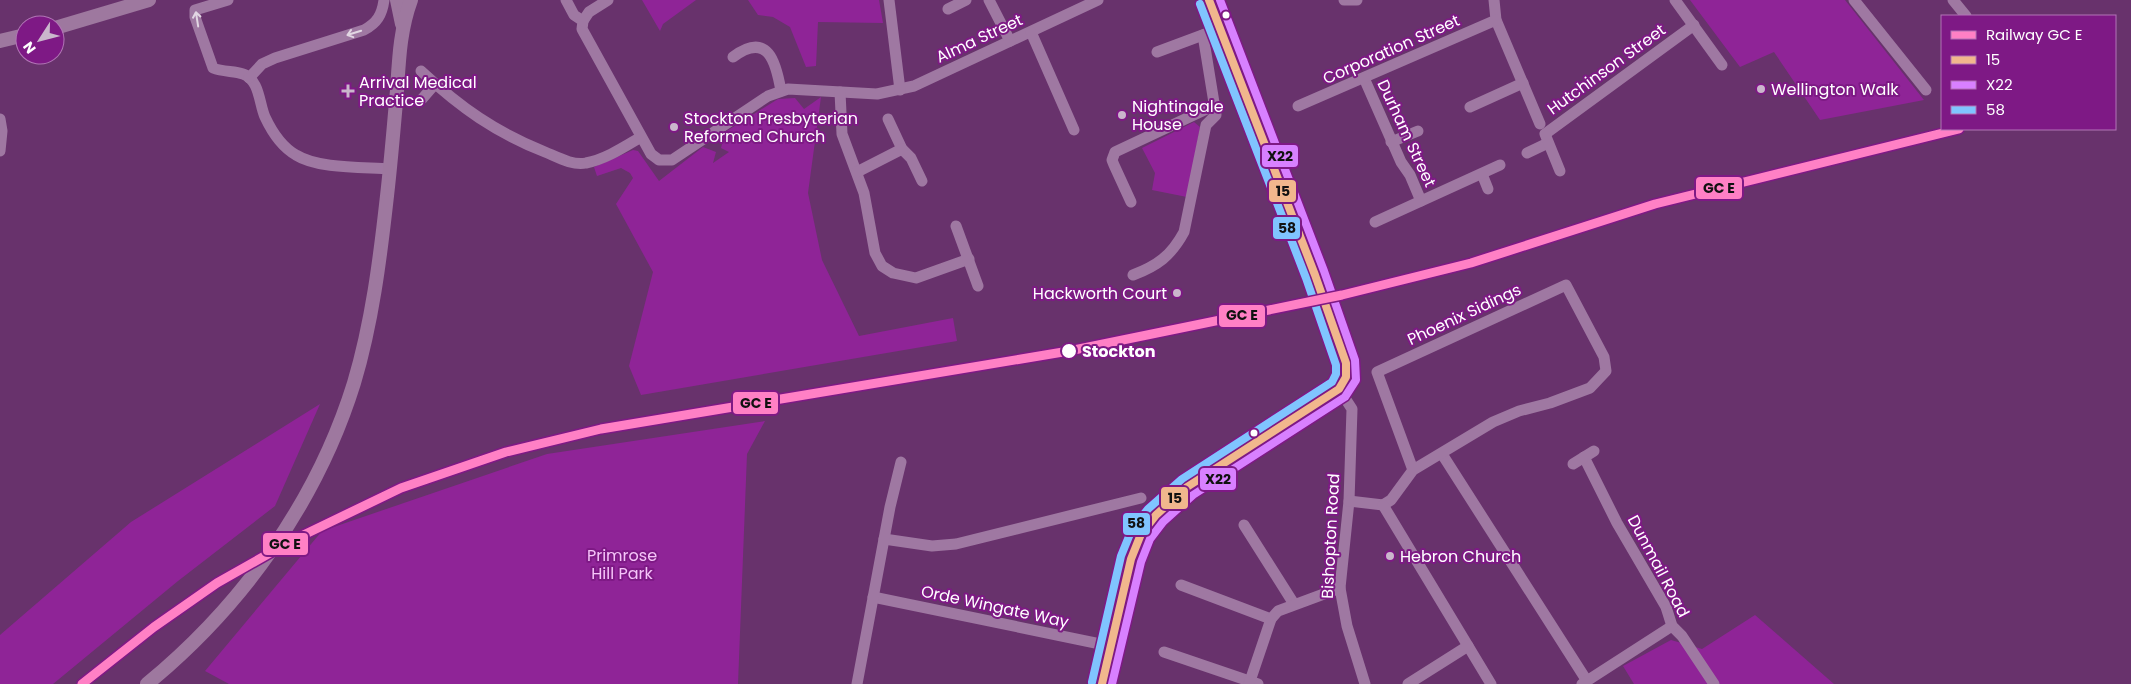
<svg xmlns="http://www.w3.org/2000/svg" width="2131" height="684" font-family="Poppins,sans-serif">
  <style>
    .green { fill: #8f2497 }
    .lines { fill: none; stroke-linecap: round; stroke-linejoin: round }
    .minor { stroke: #9f78a2; stroke-width: 11 }
    .major { stroke: #9e789f; stroke-width: 14 }
    .bus-1-casing { stroke: #7e1985; stroke-width: 11 }
    .bus-2-casing { stroke: #7e1985; stroke-width: 11 }
    .bus-3-casing { stroke: #7e1985; stroke-width: 11 }
    .bus-1 { stroke: #f1b78d; stroke-width: 8 }
    .bus-2 { stroke: #d880ff; stroke-width: 8 }
    .bus-3 { stroke: #80c4ff; stroke-width: 8 }
    .rail-1-casing { stroke: #7e1985; stroke-width: 12 }
    .rail-1 { stroke: #ff80c5; stroke-width: 9 }
    .oneway { stroke: #e2d6e3 }
    .bus-dot { fill: #fff; stroke: #7e1985; stroke-width: 2 }
    .poi-dot { fill: #cab7cc; stroke: #7e1985; stroke-width: 2 }
    .labels { text-anchor: middle; stroke-width: 4; stroke-linejoin: round; paint-order: stroke }
    .street-label { font-size: 16px; fill: #fff; stroke: #7e1985 }
    .poi-label { font-size: 16px; fill: #fff; stroke: #7e1985; text-anchor: start }
    .stop-label { font-size: 16px; font-weight: bold; fill: #fff; stroke: #7e1985; text-anchor: start }
    .park-label { font-size: 16px; fill: #f5c4f9; stroke: #7e1985 }
    .line-badge { stroke: #7e1985; stroke-width: 2 }
    .pale-badge-label { font-size: 14px; text-anchor: middle; font-weight: bold; fill: #111 }
  </style>
  <rect width="100%" height="100%" fill="#68326c"/>
  <g class="green">
    <path d="M 642,0 L 696,0 L 663,24 L 660,31 Z"/>
    <path d="M 748,0 L 879,0 L 883,23 L 818,22 L 816,66 L 806,67 L 790,27 L 773,17 L 758,15 Z"/>
    <path d="M 1690,0 L 1845,0 L 1924,100 L 1820,120 L 1774,52 L 1740,67 Z"/>
    <path d="M 821,97 L 808,193 L 822,260 L 859,336 L 953,318 L 957,341 L 641,395 L 629,366 L 653,272 L 616,204 L 633,178 L 630,173 L 621,168 L 597,176 L 594,167 L 633,150 L 638,151 L 659,181 L 703,147 L 716,152 L 713,163 L 729,152 L 721,148 L 725,132 L 778,99 L 795,98 L 804,109 Z"/>
    <path d="M 1194,122 L 1200,127 L 1187,197 L 1152,190 L 1155,173 L 1142,148 Z"/>
    <path d="M 320,404 L 275,506 L 178,581 L 53,684 L 0,684 L 0,635 L 131,522 Z"/>
    <path d="M 765,421 L 747,454 L 738,684 L 229,684 L 205,671 L 322,531 L 547,454 Z"/>
    <path d="M 1755,615 L 1834,684 L 1634,684 L 1623,666 L 1671,640 L 1702,649 Z"/>
  </g>
  <g class="lines">
    <g class="minor">
      <path d="M 228,0 L 195,10 L 195,17 L 213,68 C 223,72 234,71 243,74 C 260,80 259,104 265,117 C 272,132 282,147 296,155 C 318,169 364,167 390,169"/>
      <path d="M 566,0 L 574,15 L 583,21 L 582,29 L 651,154 L 659,160 L 672,160 L 768,96 L 788,89 L 877,94 L 914,86 L 1098,0"/>
      <path d="M 889,0 L 900,90"/>
      <path d="M 989,0 L 1010,41"/>
      <path d="M 1344,0 L 1357,0"/>
      <path d="M 1494,0 L 1496,20 L 1540,124"/>
      <path d="M 1675,0 L 1722,65"/>
      <path d="M 1854,0 L 1926,90"/>
      <path d="M 1953,0 L 1966,16"/>
      <path d="M 948,9 L 966,0"/>
      <path d="M 583,21 L 589,12 L 608,0"/>
      <path d="M 1031,32 L 1074,130"/>
      <path d="M 1157,52 L 1208,33"/>
      <path d="M 733,57 C 768,31 776,62 781,91"/>
      <path d="M 421,71 C 461,108 495,132 545,152 C 557,157 573,166 586,163 C 606,159 624,147 641,137"/>
      <path d="M 249,78 L 262,64 L 275,58 L 364,30 C 377,23 382,15 384,0"/>
      <path d="M 1364,78 L 1401,162 L 1410,175 L 1421,201"/>
      <path d="M 840,92 L 842,134 L 864,193 L 875,253 L 882,266 L 893,273 L 916,278 L 969,259"/>
      <path d="M 422,99 L 435,84"/>
      <path d="M 1298,106 L 1496,20"/>
      <path d="M 1470,107 L 1523,83"/>
      <path d="M 0,119 L 2,131 L 0,151"/>
      <path d="M 888,119 L 902,149 L 911,158 L 922,181"/>
      <path d="M 1391,142 L 1418,131"/>
      <path d="M 1527,153 L 1548,143"/>
      <path d="M 1560,171 L 1545,134 L 1694,25"/>
      <path d="M 857,172 L 902,149"/>
      <path d="M 1482,174 L 1488,189"/>
      <path d="M 1131,202 L 1114,165 L 1112,160 L 1115,152 L 1215,105"/>
      <path d="M 1375,222 L 1500,165"/>
      <path d="M 956,226 L 978,286"/>
      <path d="M 1133,275 C 1157,266 1171,256 1184,232 L 1206,125 L 1216,115 L 1203,35"/>
      <path d="M 1339,389 L 1352,409 L 1349,501 L 1340,588 L 1347,626 L 1365,684"/>
      <path d="M 1442,454 L 1587,681"/>
      <path d="M 1584,457 L 1617,523 L 1666,607 L 1672,626 L 1682,636 L 1714,684"/>
      <path d="M 1573,464 L 1594,451"/>
      <path d="M 1349,501 L 1383,505 L 1391,500 L 1413,470 L 1493,422 L 1519,411 L 1550,403 L 1590,388 L 1606,371 L 1604,357 L 1566,285 L 1377,372 L 1413,470"/>
      <path d="M 1383,505 L 1491,684"/>
      <path d="M 1244,525 L 1294,604"/>
      <path d="M 884,539 L 932,546 L 956,544 L 1141,498"/>
      <path d="M 1181,585 L 1271,619"/>
      <path d="M 873,597 L 1110,646"/>
      <path d="M 1164,652 L 1258,684"/>
      <path d="M 857,684 L 890,507 L 901,462"/>
      <path d="M 1102,684 L 1131,559 L 1141,534 L 1156,515 L 1187,487 L 1339,389 L 1346,377 L 1346,363 L 1315,275 L 1209,0"/>
      <path d="M 1249,684 L 1271,619 L 1278,611 L 1340,588"/>
      <path d="M 1408,684 L 1468,646"/>
      <path d="M 1582,684 L 1672,626"/>
    </g>
    <g class="major">
      <path d="M 397,0 L 402,24"/>
      <path d="M 55,28 L 149,0"/>
      <path d="M 0,41 L 25,35"/>
      <path d="M 147,684 C 242,606 317,502 354,383 C 372,323 380,259 387,196 C 391,161 394,125 397,90 C 399,59 400,30 411,0"/>
    </g>
    <defs>
      <path id="bus-1" d="M 1102,684 L 1131,559 L 1141,534 L 1156,515 L 1187,487 L 1339,389 L 1346,377 L 1346,363 L 1315,275 L 1209,0"/>
      <path id="bus-2" d="M 1112,684 L 1141,562 L 1150,539 L 1163,522 L 1193,495 L 1345,397 L 1356,380 L 1355,360 L 1324,271 L 1220,0"/>
      <path id="bus-3" d="M 1092,682 L 1121,556 L 1132,529 L 1148,509 L 1182,479 L 1332,382 L 1336,374 L 1336,365 L 1306,278 L 1200,4"/>
    </defs>
    <use href="#bus-1" class="bus-1-casing"/>
    <use href="#bus-2" class="bus-2-casing"/>
    <use href="#bus-3" class="bus-3-casing"/>
    <use href="#bus-1" class="bus-1"/>
    <use href="#bus-2" class="bus-2"/>
    <use href="#bus-3" class="bus-3"/>
    <defs>
      <path id="rail-1" d="M 82,684 L 154,627 L 217,583 L 291,541 L 401,488 L 506,452 L 601,429 L 1069,351 L 1342,295 L 1471,263 L 1655,204 L 1959,129"/>
    </defs>
    <use href="#rail-1" class="rail-1-casing"/>
    <use href="#rail-1" class="rail-1"/>
  </g>
  <defs><path id="oneway-shaft" d="M-6 0H5M1.5-3L5.5 0L1.5 3" fill="none" stroke-width="1.6" stroke-linecap="round" stroke-linejoin="round" transform="scale(1.25)"/></defs>
  <g class="oneway">
    <use href="#oneway-shaft" transform="translate(197 19) rotate(-99)"/>
    <use href="#oneway-shaft" transform="translate(354 33) rotate(163)"/>
  </g>
  <g class="bus-dot">
    <circle cx="1226" cy="15" r="4.5"/>
    <circle cx="1069" cy="351" r="8"/>
    <circle cx="1254" cy="433" r="4.5"/>
  </g>
  <g class="poi-dot">
    <circle cx="1761" cy="89" r="5"/>
    <path d="M345.5 83.5h5v5h5v5h-5v5h-5v-5h-5v-5h5z"/>
    <circle cx="1122" cy="115" r="5"/>
    <circle cx="674" cy="127" r="5"/>
    <circle cx="1177" cy="293" r="5"/>
    <circle cx="1390" cy="556" r="5"/>
  </g>
  <g class="labels">
    <g class="street-label">
      <text transform="translate(979 38) rotate(-25)" y="6">Alma Street</text>
      <text transform="translate(1391 49) rotate(-24)" y="6">Corporation Street</text>
      <text transform="translate(1606 69) rotate(-36)" y="6">Hutchinson Street</text>
      <text transform="translate(1407 133) rotate(65)" y="6">Durham Street</text>
      <text transform="translate(1464 314) rotate(-25)" y="6">Phoenix Sidings</text>
      <text transform="translate(1330 536) rotate(-87)" y="6">Bishopton Road</text>
      <text transform="translate(1659 566) rotate(62)" y="6">Dunmail Road</text>
      <text transform="translate(995 606) rotate(12)" y="6">Orde Wingate Way</text>
    </g>
    <g class="poi-label">
      <text x="359" y="88">Arrival Medical<tspan x="359" dy="18">Practice</tspan></text>
      <text x="1771" y="95">Wellington Walk</text>
      <text x="1132" y="112">Nightingale<tspan x="1132" dy="18">House</tspan></text>
      <text x="684" y="124">Stockton Presbyterian<tspan x="684" dy="18">Reformed Church</tspan></text>
      <text x="1167" y="299" text-anchor="end">Hackworth Court</text>
      <text x="1400" y="562">Hebron Church</text>
    </g>
    <g class="stop-label">
      <text x="1082" y="357">Stockton</text>
    </g>
    <g class="park-label">
      <text x="622" y="561">Primrose<tspan x="622" dy="18">Hill Park</tspan></text>
    </g>
  </g>
  <g class="line-badge">
    <rect x="1261" y="144" width="38" height="24" rx="5" fill="#d880ff"/>
    <rect x="1695" y="176" width="48" height="24" rx="5" fill="#ff80c5"/>
    <rect x="1268" y="179" width="29" height="24" rx="5" fill="#f1b78d"/>
    <rect x="1272" y="216" width="29" height="24" rx="5" fill="#80c4ff"/>
    <rect x="1218" y="304" width="48" height="24" rx="5" fill="#ff80c5"/>
    <rect x="732" y="391" width="47" height="24" rx="5" fill="#ff80c5"/>
    <rect x="1199" y="467" width="38" height="24" rx="5" fill="#d880ff"/>
    <rect x="1160" y="486" width="29" height="24" rx="5" fill="#f1b78d"/>
    <rect x="1122" y="512" width="29" height="24" rx="5" fill="#80c4ff"/>
    <rect x="262" y="532" width="47" height="24" rx="5" fill="#ff80c5"/>
  </g>
  <g class="pale-badge-label">
    <text x="1280" y="161">X22</text>
    <text x="1719" y="193">GC E</text>
    <text x="1283" y="196">15</text>
    <text x="1287" y="233">58</text>
    <text x="1242" y="320">GC E</text>
    <text x="756" y="408">GC E</text>
    <text x="1218" y="484">X22</text>
    <text x="1175" y="503">15</text>
    <text x="1136" y="528">58</text>
    <text x="285" y="549">GC E</text>
  </g>
  <rect x="1941" y="15" width="175" height="115" fill="#7e1985" stroke="#b275b6"/>
  <rect x="1951" y="31" width="25" height="8" fill="#ff80c5" stroke="#b275b6"/>
  <text x="1986" y="40" font-size="15" fill="#ffffff">Railway GC E</text>
  <rect x="1951" y="56" width="25" height="8" fill="#f1b78d" stroke="#b275b6"/>
  <text x="1986" y="65" font-size="15" fill="#ffffff">15</text>
  <rect x="1951" y="81" width="25" height="8" fill="#d880ff" stroke="#b275b6"/>
  <text x="1986" y="90" font-size="15" fill="#ffffff">X22</text>
  <rect x="1951" y="106" width="25" height="8" fill="#80c4ff" stroke="#b275b6"/>
  <text x="1986" y="115" font-size="15" fill="#ffffff">58</text>
  <g transform="translate(40 40) rotate(234)"><circle r="24" fill="#7e1985" stroke="#b275b6"/>
  <path d="M0-4L9 19L0 12L-9 19Z" fill="#cab7cc"/>
  <text y="-8" font-size="14" font-weight="bold" text-anchor="middle" fill="#ffffff">N</text>
  </g>
</svg>
